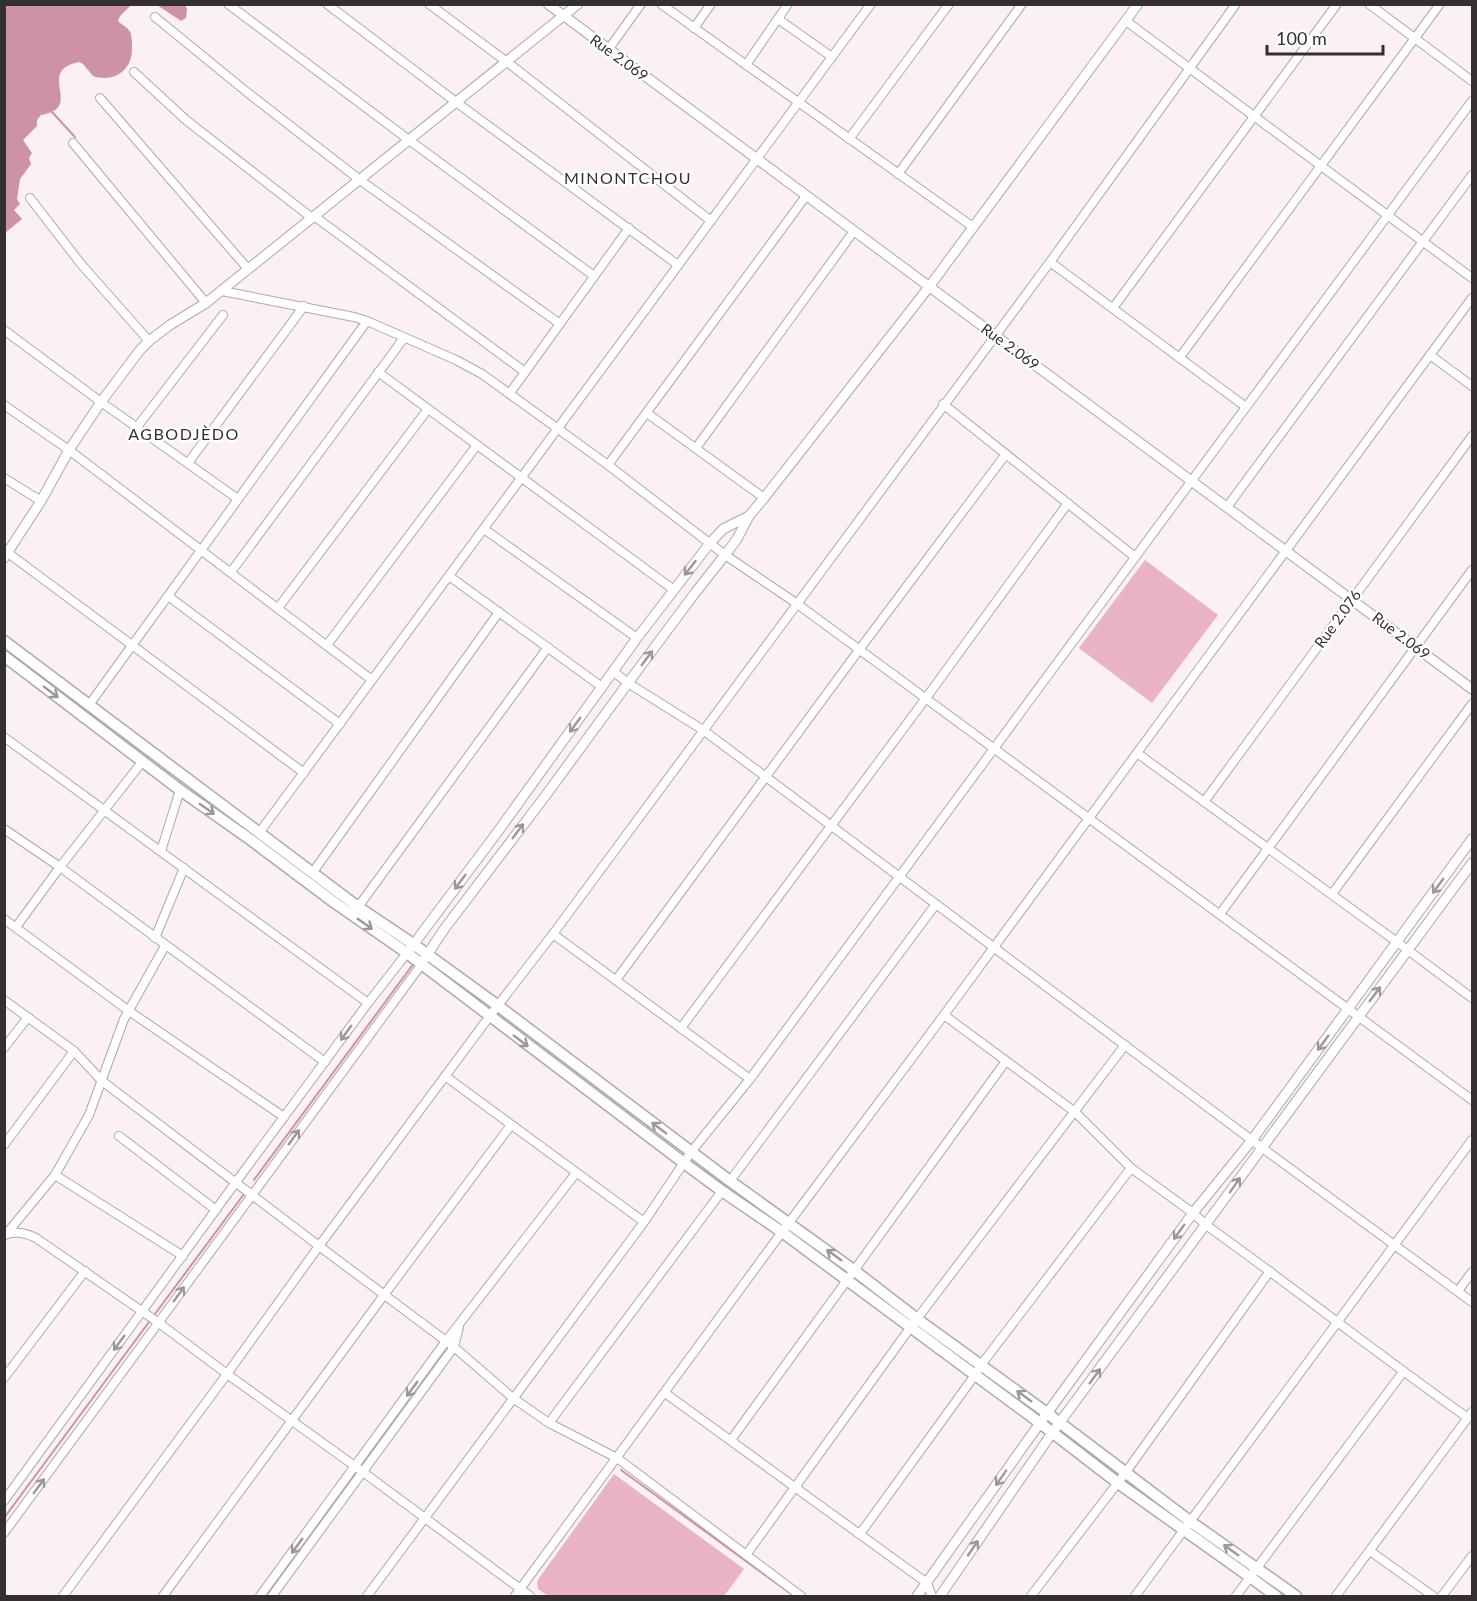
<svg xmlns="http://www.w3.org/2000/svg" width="1477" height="1601" font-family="Lato,sans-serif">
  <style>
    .green { fill: #eab3c5 }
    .water { fill: #cd92a5 }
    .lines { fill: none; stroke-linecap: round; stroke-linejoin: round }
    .stream { stroke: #cd92a5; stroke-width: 2 }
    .minor-casing { stroke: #b1a7aa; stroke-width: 10 }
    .tertiary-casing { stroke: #b1a7aa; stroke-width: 11 }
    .secondary-casing { stroke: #b1a7aa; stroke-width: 13 }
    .minor { stroke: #fff; stroke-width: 8 }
    .tertiary { stroke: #fff; stroke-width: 9 }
    .secondary { stroke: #fff; stroke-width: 10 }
    .oneway { stroke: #9a9898 }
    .labels { text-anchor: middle; stroke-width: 4.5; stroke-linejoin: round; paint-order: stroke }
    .street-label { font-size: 15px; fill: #343031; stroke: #fff }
    .neighbourhood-label { font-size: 16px; letter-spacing: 1.5px; fill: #343031; stroke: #fff }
  </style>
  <rect width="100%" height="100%" fill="#fbf0f3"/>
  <g class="green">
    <path d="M 1145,560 L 1218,615 L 1152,703 L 1079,648 Z"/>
    <path d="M 614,1474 L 744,1569 L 724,1596 L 548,1596 L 538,1589 L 537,1581 Z"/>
  </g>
  <g class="water">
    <path d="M 5,4 L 131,5 L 120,16 L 118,21 C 122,25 129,28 131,34 C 132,39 132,44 132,49 C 132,71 113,83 93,76 L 83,64 L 79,62 C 34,71 86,108 41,115 L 37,120 L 37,126 L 23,140 L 32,153 L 29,158 L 31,164 L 20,179 L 17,199 L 20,204 L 14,210 L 22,219 L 5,233 Z"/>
    <path d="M 157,5 L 185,5 L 187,9 L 186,18 L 181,21 Z"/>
  </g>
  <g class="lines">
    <g class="stream">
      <path d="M 52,112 L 75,137"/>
      <path d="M 254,1180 L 414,963"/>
      <path d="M 155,1314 L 244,1194"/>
      <path d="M 362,1465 L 409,1402"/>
      <path d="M 621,1470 L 794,1596"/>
      <path d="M 4,1518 L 149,1322"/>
      <path d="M 265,1596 L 355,1475"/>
    </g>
    <defs>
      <g id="minor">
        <path d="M 228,4 L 409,140 L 594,276"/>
        <path d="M 327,4 L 456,102 L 678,265"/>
        <path d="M 429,4 L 507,62 L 711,221"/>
        <path d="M 661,4 L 973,227"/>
        <path d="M 1369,4 L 1472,81"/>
        <path d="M 155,17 L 248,93 L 360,180 L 560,324"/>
        <path d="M 778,19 L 832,57"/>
        <path d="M 1126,21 L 1472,278"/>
        <path d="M 694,28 L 711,4"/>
        <path d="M 608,50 L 641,4"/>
        <path d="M 746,65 L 788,4"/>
        <path d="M 134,72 L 186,120 L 312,218"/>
        <path d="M 100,98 L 248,269"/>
        <path d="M 849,139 L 949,4"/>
        <path d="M 73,143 L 206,303"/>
        <path d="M 898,174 L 1022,4"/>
        <path d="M 30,198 L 81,264 L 149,341"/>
        <path d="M 314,216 L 525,372"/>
        <path d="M 1050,262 L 1246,407"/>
        <path d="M 222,291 L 354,317 L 367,321 L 456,360 L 482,374 L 608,465 L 725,555 L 796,603 L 1472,1100"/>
        <path d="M 1113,308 L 1337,4"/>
        <path d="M 4,330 L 101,402 L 238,499"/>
        <path d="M 1430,355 L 1472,386"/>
        <path d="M 1180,357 L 1440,4"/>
        <path d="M 378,372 L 674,590"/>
        <path d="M 510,393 L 629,228"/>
        <path d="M 943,404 L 1135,557"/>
        <path d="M 4,405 L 69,450 L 372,680"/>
        <path d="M 647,413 L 764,498"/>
        <path d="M 137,427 L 223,315"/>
        <path d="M 696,448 L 854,231"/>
        <path d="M 188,463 L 304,306"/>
        <path d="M 608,465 L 806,196"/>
        <path d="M 4,478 L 41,501"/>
        <path d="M 1227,507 L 1472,175"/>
        <path d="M 484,529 L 637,638"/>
        <path d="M 4,550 L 304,773"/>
        <path d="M 231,572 L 404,338"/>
        <path d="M 449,576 L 602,687"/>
        <path d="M 168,596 L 340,724"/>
        <path d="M 278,608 L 428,409"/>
        <path d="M 327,645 L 477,445"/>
        <path d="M 614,672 L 628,683 L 703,730 L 1261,1147 L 1472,1302"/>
        <path d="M 89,705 L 367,321"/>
        <path d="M 4,737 L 368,1003"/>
        <path d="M 1137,753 L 1397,942 L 1472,998"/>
        <path d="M 1204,802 L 1472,436"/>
        <path d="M 4,829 L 60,867 L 325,1062"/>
        <path d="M 259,833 L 871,4"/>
        <path d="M 161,851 L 180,790"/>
        <path d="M 313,872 L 499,612"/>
        <path d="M 1332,894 L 1472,704"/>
        <path d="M 358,907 L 548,647"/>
        <path d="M 1220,914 L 1472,570"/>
        <path d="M 4,919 L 129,1011 L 284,1117"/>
        <path d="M 16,927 L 60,867 L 142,762"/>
        <path d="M 553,934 L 750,1079"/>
        <path d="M 155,938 L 184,868"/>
        <path d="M 616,980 L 859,650 L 1006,454"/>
        <path d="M 4,1000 L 74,1051 L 102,1081 L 319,1246 L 454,1347 L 513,1398 L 549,1423 L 617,1458 L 801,1596"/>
        <path d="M 944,1015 L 1075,1112 L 1131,1168 L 1193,1213 L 1206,1225 C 1294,1288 1379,1355 1468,1418"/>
        <path d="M 681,1028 L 926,698 L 1068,503"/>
        <path d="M 4,1048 L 28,1017"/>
        <path d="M 445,1076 L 644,1222"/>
        <path d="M 119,1136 L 216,1210"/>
        <path d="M 4,1145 L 74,1051"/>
        <path d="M 55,1175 L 183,1256"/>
        <path d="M 730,1181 L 936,904"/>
        <path d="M 7,1233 L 55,1175 L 89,1115 L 124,1019 L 165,946"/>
        <path d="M 4,1235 C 15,1231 26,1233 36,1238 L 159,1323 L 227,1374 L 363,1472 L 530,1596"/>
        <path d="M 1458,1291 L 1472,1272"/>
        <path d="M 4,1378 L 85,1271"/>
        <path d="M 665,1393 L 927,1583 L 932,1596"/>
        <path d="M 549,1423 L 722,1191"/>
        <path d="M 731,1440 L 1006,1061"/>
        <path d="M 4,1501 L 236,1182 L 368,1003 L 407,953"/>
        <path d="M 4,1533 L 421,965"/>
        <path d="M 860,1534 L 975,1375 L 981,1365 L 1131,1168"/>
        <path d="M 1370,1551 L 1433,1596"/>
        <path d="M 746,1555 L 910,1328 L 1125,1045"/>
        <path d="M 63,1596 L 227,1374 L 319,1246 L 489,1017 L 553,934 L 1050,262 L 1236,4"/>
        <path d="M 163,1596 L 384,1295 L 511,1125"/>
        <path d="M 260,1596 L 446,1341 L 576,1173"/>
        <path d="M 272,1596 L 454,1347 L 459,1327"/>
        <path d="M 367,1596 L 644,1222 L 691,1152 L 750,1079 L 1472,101"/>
        <path d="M 515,1596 L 782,1232 L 944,1015 L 1472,298"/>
        <path d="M 1031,1596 L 1126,1472 L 1270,1271"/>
        <path d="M 1135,1596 L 1472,1140"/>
        <path d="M 1236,1596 L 1403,1372"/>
        <path d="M 1336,1596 L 1472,1412"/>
        <path d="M 1442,1596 L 1472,1556"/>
      </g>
      <g id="tertiary">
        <path d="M 548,4 L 1472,689"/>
        <path d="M 4,558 L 41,501 L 69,450 L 101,402 L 140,350 L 149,341 L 170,325 L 206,303 L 578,4"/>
        <path d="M 410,949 L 499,830 L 637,638 L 710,543 L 723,529 L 749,516"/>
        <path d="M 425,958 L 445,928 L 546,795 L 628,683 L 695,593 L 725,555 L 737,539 L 749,516 L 764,498 L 929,287 L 1138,4"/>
        <path d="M 917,1596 L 1040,1423 L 1193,1213 L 1252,1140 L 1472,839"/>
        <path d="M 940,1596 L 1052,1433 L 1472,863"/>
      </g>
      <g id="secondary">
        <path d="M 4,641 L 358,907 L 413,944 L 497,1005 L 730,1181 L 855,1271 L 917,1319 L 1047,1413 L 1191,1522 L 1296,1596"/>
        <path d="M 4,656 L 180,790 L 251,840 L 335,903 L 407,953 L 684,1163 L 722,1191 L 782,1232 L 1040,1423 L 1118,1483 L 1250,1577 L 1276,1596"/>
      </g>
    </defs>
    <use href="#minor" class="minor-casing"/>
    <use href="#tertiary" class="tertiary-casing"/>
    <use href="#secondary" class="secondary-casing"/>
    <use href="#minor" class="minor"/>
    <use href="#tertiary" class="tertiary"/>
    <use href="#secondary" class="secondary"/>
  </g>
  <defs><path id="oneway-shaft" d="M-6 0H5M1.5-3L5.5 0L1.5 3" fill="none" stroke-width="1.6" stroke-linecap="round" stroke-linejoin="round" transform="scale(1.5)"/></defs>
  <g class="oneway">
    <use href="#oneway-shaft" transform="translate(690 568) rotate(128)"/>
    <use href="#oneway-shaft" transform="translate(647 658) rotate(-53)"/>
    <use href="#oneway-shaft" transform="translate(51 692) rotate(37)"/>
    <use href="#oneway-shaft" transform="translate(575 725) rotate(126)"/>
    <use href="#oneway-shaft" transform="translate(207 809) rotate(35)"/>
    <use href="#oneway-shaft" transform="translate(518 831) rotate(-53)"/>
    <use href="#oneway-shaft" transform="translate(460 882) rotate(127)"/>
    <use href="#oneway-shaft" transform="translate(1438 886) rotate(126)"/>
    <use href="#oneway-shaft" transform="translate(365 924) rotate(35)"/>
    <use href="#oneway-shaft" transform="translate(1375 994) rotate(-53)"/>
    <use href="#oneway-shaft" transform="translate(346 1033) rotate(126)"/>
    <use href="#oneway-shaft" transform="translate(521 1041) rotate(37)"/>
    <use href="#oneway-shaft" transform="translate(1323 1043) rotate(126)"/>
    <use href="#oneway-shaft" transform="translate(659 1128) rotate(-143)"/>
    <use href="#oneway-shaft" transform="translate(294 1137) rotate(-54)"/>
    <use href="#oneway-shaft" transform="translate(1235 1185) rotate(-55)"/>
    <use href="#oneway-shaft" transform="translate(1179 1232) rotate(126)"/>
    <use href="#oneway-shaft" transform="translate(834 1255) rotate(-144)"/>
    <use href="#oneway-shaft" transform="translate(179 1294) rotate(-54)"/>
    <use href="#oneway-shaft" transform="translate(119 1343) rotate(126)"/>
    <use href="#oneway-shaft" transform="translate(1095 1376) rotate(-54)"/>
    <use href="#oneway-shaft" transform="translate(412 1389) rotate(126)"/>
    <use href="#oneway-shaft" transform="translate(1024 1396) rotate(-144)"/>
    <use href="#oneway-shaft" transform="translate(1001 1478) rotate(125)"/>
    <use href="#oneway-shaft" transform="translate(39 1486) rotate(-54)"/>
    <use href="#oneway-shaft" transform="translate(297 1546) rotate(126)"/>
    <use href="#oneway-shaft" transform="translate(973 1548) rotate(-56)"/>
    <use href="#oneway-shaft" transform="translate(1231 1550) rotate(-145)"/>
  </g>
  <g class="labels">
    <g class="street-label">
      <text transform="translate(619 58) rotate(36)" y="5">Rue 2.069</text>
      <text transform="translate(1010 347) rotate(36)" y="5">Rue 2.069</text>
      <text transform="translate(1338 619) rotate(-54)" y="5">Rue 2.076</text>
      <text transform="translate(1401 636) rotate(37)" y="5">Rue 2.069</text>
    </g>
    <g class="neighbourhood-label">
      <text x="628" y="184">MINONTCHOU</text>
      <text x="184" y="440">AGBODJÈDO</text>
    </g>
  </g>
  <rect width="1477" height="1601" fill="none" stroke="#343031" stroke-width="12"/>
  <path d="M1267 45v9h116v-9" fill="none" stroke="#343031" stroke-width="3"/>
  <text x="1276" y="45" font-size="18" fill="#343031" stroke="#ffffff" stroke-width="4.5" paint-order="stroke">100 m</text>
</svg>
